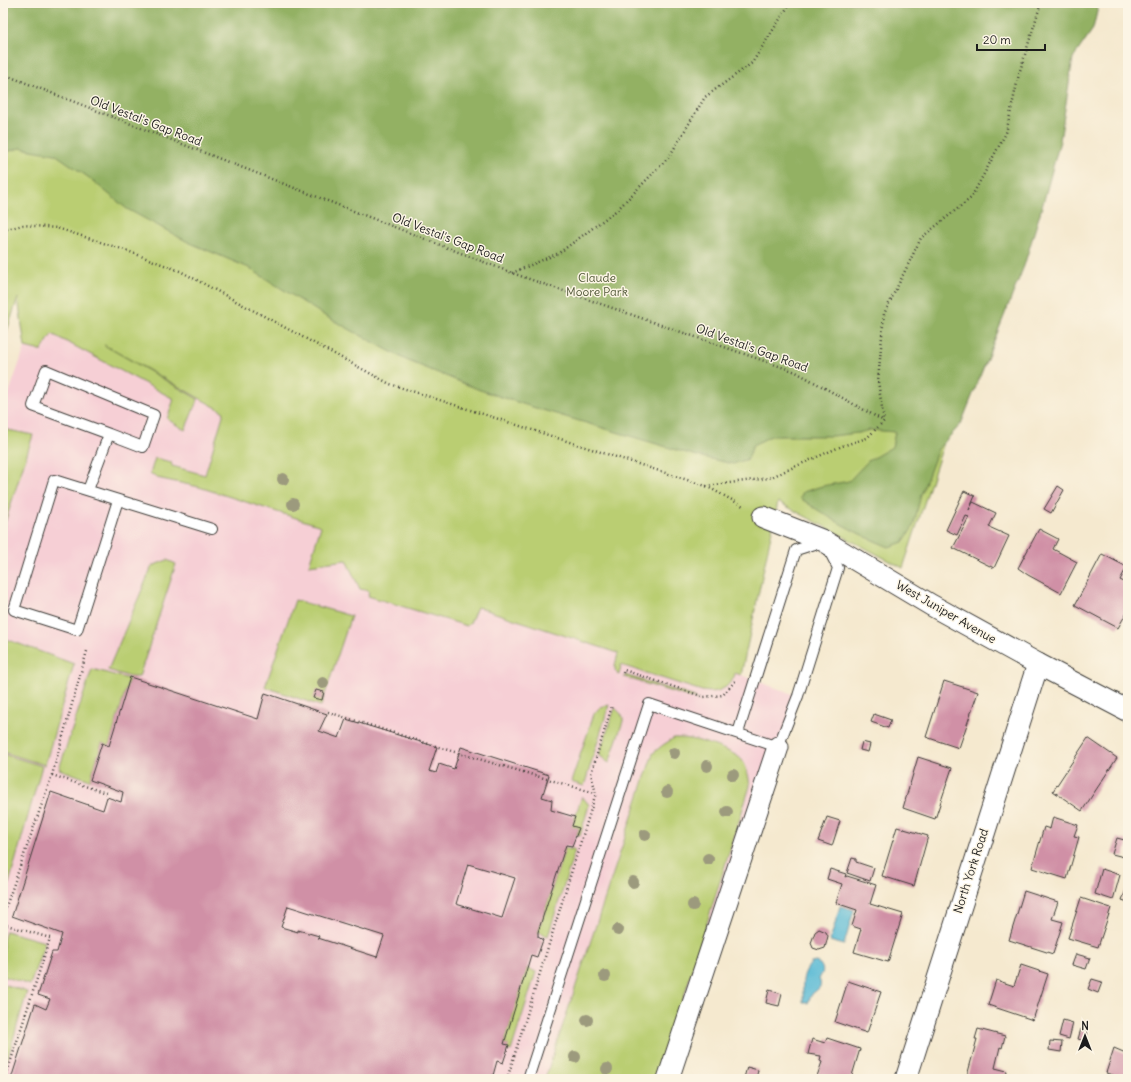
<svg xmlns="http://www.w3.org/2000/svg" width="1131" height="1082" font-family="Delius,sans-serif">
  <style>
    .built { fill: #f6cfd5 }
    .green { fill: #bace72; stroke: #6b7547 }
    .forest { fill: #93b164; stroke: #586640 }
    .water { fill: #57b9d5; stroke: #3a6a78 }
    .building { fill: #d090a6; fill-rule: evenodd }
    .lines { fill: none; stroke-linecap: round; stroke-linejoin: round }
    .service-casing { stroke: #3d3b37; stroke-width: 12 }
    .minor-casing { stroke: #3d3b37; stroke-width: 23 }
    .path { stroke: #3d3b37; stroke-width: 2.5; stroke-dasharray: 1 3; stroke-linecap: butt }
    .service { stroke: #fff; stroke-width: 10 }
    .minor { stroke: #fff; stroke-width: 21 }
    .tree { fill: #9c9a7d }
    .labels { text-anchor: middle; stroke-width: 3; stroke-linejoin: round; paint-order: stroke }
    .street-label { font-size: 12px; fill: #1c1c1c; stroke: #fcf5e5 }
    .park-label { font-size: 12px; fill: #535a3a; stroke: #fcf5e5 }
  </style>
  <rect width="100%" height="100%" fill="#fcf5e5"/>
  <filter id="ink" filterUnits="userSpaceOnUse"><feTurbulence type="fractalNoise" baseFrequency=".025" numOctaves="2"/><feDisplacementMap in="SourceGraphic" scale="8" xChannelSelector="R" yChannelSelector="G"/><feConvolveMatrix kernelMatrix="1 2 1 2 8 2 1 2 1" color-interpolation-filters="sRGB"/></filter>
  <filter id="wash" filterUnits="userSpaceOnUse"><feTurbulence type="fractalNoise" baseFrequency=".012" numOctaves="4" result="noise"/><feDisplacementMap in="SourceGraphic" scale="16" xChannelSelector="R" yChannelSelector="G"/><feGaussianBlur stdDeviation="0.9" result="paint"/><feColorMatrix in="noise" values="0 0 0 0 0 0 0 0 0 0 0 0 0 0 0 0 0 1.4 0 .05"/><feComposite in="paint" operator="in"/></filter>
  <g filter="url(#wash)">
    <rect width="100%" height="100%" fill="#f5e9cf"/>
    <path class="built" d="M 18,297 L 224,412 L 741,675 L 798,696 L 668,1079 L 3,1079 L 3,410 L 25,347 Z"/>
    <g class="green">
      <path d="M 3,3 L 949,427 L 903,568 L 778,502 L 741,675 L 735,673 L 734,678 L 726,687 L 718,691 L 710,692 L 702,691 L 621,665 L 619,675 C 611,670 617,661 618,653 L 477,607 L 470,623 L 467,626 L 368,596 L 369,591 L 360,589 L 346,560 L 309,565 L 321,526 L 199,487 L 157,478 L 154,475 L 150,474 L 155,458 L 171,462 L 172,466 L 205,475 L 224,412 L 104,345 L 198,399 L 185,430 L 167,419 L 174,399 L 52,334 L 42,350 L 37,350 L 25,347 L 18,298 L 3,342 Z"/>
      <path d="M 3,429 L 33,435 L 3,529 Z"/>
      <path d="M 167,560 L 176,564 L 139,677 L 130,677 L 108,670 L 152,566 Z"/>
      <path d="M 295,600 L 351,616 L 321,706 L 265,687 Z"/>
      <path d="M 3,638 L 74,664 L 45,765 L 3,752 Z"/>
      <path d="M 92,669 L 129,679 L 109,746 L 102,743 L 90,780 L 59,769 Z"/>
      <path d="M 625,675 L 695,697 L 698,700 L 624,677 Z"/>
      <path d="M 609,705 L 584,786 L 571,782 L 594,714 L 600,707 Z"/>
      <path d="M 615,708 C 619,712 623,714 623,721 L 609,763 L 599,755 Z"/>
      <path d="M 674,738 C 680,738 685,738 690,739 C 700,740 736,752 742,760 C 747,767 749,777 750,786 L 658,1079 L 545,1079 L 653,753 L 663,745 Z"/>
      <path d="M 3,754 L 42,766 L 8,887 L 3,885 Z"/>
      <path d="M 582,796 L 589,805 L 580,836 L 577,835 L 579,828 L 572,826 Z"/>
      <path d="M 565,848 L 570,850 L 571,848 L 575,850 L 548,936 L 538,932 Z"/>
      <path d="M 6,931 L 45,942 L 30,985 L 3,976 L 3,940 Z"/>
      <path d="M 527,968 L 536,972 L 511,1051 L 507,1050 L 508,1045 L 504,1044 Z"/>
      <path d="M 3,984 L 27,992 L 3,1074 Z"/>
    </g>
    <path class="forest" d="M 3,3 L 1099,3 L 1093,29 L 1073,58 L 1060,141 L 1044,200 L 1024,266 L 961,424 L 938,449 L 921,495 L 913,527 L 903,542 L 889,547 C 857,534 828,518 800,498 L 803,492 L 822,486 L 849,481 L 868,461 L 892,447 L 895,432 L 870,430 L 858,433 L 832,436 L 771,436 L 753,445 L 748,459 L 733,464 L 697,456 L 529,406 L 480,390 L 406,360 L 325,316 L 249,268 L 188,242 L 127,209 L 88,177 L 55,154 L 20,148 L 3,153 Z"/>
    <g class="water">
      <path d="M 840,906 L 854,910 L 844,945 L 830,941 Z"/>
      <path d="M 816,962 L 820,964 C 825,971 822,973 819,979 C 823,987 818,989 813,993 C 810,996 810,1000 808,1003 L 803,1003 C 804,986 799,978 811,963 Z"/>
    </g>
    <g id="blocks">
      <g class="building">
        <path d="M 1058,486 L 1064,490 L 1051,513 L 1044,509 Z"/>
        <path d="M 964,491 L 975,496 L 969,510 L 973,502 L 996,513 L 989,527 L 1009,536 L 994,568 L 953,548 L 969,517 L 966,516 L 957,535 L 946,530 Z"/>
        <path d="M 1039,529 L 1058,539 L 1053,549 L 1077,562 L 1061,593 L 1028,575 L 1018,568 Z"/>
        <path d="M 1102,554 L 1127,567 L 1120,580 L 1128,584 L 1128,610 L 1118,628 L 1075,605 Z"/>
        <path d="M 130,677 L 258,719 L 265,693 L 327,714 L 319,731 L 339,738 L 346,719 L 437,747 L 429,771 L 436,773 L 439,764 L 454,769 L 461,747 L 549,775 L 542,797 L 552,800 L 551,810 L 575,817 L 572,826 L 579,828 L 572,846 L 566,845 L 565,848 L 538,932 L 538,937 L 543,940 L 537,957 L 531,955 L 504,1044 L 509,1045 L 503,1063 L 497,1061 L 492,1079 L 11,1079 L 35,1004 L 46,1009 L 50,999 L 38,995 L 52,952 L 57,952 L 62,934 L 12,916 L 51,792 L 103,810 L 107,797 L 121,802 L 123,792 L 90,780 L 102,743 L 109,746 ZM 468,864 L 515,878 L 502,918 L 456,904 ZM 288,906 L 384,936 L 377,957 L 318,938 L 319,936 L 298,930 L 298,932 L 281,927 Z"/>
        <path d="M 944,681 L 978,692 L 959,748 L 926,737 Z"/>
        <path d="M 316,690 L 324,692 L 322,700 L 313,698 Z"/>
        <path d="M 874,714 L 891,720 L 888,728 L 871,722 Z"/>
        <path d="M 1088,738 L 1117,758 L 1082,811 L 1053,791 Z"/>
        <path d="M 862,742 L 870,744 L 868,752 L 860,750 Z"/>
        <path d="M 918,757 L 952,768 L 935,819 L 903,808 Z"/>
        <path d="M 827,817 L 840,821 L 832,846 L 818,841 Z"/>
        <path d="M 1053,817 L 1078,825 L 1074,836 L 1079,837 L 1067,879 L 1032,868 L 1044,827 L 1050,829 Z"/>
        <path d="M 897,827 L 928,836 L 914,886 L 882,876 Z"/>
        <path d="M 1117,838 L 1128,841 L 1124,857 L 1112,854 Z"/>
        <path d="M 852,858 L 856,859 L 856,862 L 874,868 L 870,881 L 847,873 Z"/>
        <path d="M 830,869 L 846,874 L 845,877 L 847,876 L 876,885 L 870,904 L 903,914 L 888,962 L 854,952 L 861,929 L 852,926 L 857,910 L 836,903 L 842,884 L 827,879 Z"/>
        <path d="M 1102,869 L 1120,875 L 1113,900 L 1095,894 Z"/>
        <path d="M 1126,890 L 1128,890 L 1128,902 L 1122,900 Z"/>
        <path d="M 1024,891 L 1058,902 L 1052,919 L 1063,922 L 1053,954 L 1009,940 Z"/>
        <path d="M 1081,898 L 1111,908 L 1098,947 L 1068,938 Z"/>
        <path d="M 819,929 L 826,932 L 828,936 L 825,948 L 819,950 L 813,948 L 811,943 L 815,932 Z"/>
        <path d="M 1076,954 L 1090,958 L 1086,969 L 1072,965 Z"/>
        <path d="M 1021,965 L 1048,974 L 1033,1020 L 988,1005 L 996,980 L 1014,986 Z"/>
        <path d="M 1092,979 L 1102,982 L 1098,993 L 1088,989 Z"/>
        <path d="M 848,981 L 881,992 L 867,1033 L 835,1022 Z"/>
        <path d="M 769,990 L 782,994 L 779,1006 L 766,1003 Z"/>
        <path d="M 1063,1020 L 1073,1023 L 1069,1039 L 1059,1036 Z"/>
        <path d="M 978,1029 L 1005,1036 L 1002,1048 L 1000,1047 L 995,1068 L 1007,1071 L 1005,1079 L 979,1079 L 967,1076 L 977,1039 L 975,1039 Z"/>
        <path d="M 1081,1029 L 1088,1031 L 1085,1041 L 1078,1039 Z"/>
        <path d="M 827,1038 L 860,1049 L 851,1079 L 816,1079 L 822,1062 L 820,1061 L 821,1056 L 808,1054 L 812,1039 L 825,1043 Z"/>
        <path d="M 1050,1041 L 1062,1042 L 1061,1052 L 1049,1050 Z"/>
        <path d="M 1114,1048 L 1128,1054 L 1128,1079 L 1115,1079 L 1116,1076 L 1106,1073 Z"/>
        <path d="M 747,1067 L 758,1070 L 756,1079 L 744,1078 Z"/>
      </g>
    </g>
  </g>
  <g filter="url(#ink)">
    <use href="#blocks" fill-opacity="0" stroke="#3d3b37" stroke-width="1"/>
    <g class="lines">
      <defs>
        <g id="service">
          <path d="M 88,490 L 109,434 L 33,406 L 46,370 L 154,415 L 143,447 L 109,434"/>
          <path d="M 118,500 L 77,630 L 14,610 L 54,480 L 212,529"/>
          <path d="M 528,1079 L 649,704 L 778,747 L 798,696 L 838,568 L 824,541 L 796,550 L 738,733"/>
        </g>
        <g id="minor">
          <path d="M 763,517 L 824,541 L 931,605 L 1038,664 L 1128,711"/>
          <path d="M 668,1079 L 778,747"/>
          <path d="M 906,1079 L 1038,664"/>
        </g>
      </defs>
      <use href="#service" class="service-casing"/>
      <use href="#minor" class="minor-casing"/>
      <g class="path">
        <path d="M 3,74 L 512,273 L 796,372 L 884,421"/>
        <path d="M 3,230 L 23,225 L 57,228 L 125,250 L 180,271 L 390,384 L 706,486 L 745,507"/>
        <path d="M 512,273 L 559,253 L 617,210 L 669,157 L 705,97 L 752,63 L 789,5 L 793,3"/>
        <path d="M 706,486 L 769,478 L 842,446 L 867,438 L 884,421 L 878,381 L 884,314 L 921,238 L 971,198 L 1006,133 L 1019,74 L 1041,3"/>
        <path d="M 623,673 L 624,670 L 704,697 L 723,695 L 736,680"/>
        <path d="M 328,712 L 448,750 L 595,793"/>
        <path d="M 52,775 L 106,793"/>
        <path d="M 3,915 L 52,775 L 87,651"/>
        <path d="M 3,924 L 50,938 L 5,1079"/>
        <path d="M 507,1079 L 596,793 L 591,774 L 612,706"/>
      </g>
      <use href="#service" class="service"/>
      <use href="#minor" class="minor"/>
    </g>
    <g class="tree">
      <circle cx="283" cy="479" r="6"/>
      <circle cx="293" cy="504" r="6"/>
      <circle cx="323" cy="683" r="6"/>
      <circle cx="674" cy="753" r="6"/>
      <circle cx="707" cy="766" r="6"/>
      <circle cx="733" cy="775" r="6"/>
      <circle cx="667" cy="792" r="6"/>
      <circle cx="727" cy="812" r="6"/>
      <circle cx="645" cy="835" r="6"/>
      <circle cx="708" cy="859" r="6"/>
      <circle cx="633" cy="882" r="6"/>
      <circle cx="693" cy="905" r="6"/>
      <circle cx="618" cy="930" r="6"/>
      <circle cx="605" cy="976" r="6"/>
      <circle cx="587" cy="1020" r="6"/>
      <circle cx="575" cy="1057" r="6"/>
      <circle cx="607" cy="1069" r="6"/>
    </g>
  </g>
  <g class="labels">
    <g class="street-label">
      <text transform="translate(146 121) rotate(21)" y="4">Old Vestal's Gap Road</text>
      <text transform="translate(448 238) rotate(21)" y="4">Old Vestal's Gap Road</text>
      <text transform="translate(752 348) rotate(20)" y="4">Old Vestal's Gap Road</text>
      <text transform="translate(946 612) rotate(30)" y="4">West Juniper Avenue</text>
      <text transform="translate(971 871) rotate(-72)" y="4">North York Road</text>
    </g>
    <g class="park-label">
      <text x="597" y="282">Claude<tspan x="597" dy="14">Moore Park</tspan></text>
    </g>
  </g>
  <rect width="1131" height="1082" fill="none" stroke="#fcf5e5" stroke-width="16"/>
  <g transform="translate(1085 1036)" stroke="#fcf5e5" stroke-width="3" paint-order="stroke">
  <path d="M0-3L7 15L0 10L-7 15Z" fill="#1c1c1c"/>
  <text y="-6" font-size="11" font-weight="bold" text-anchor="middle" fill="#1c1c1c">N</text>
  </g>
  <path d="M977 44v6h68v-6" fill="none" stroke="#1c1c1c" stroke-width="2"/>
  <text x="983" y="44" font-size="12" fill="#1c1c1c" stroke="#fcf5e5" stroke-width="3" paint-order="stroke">20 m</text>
</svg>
